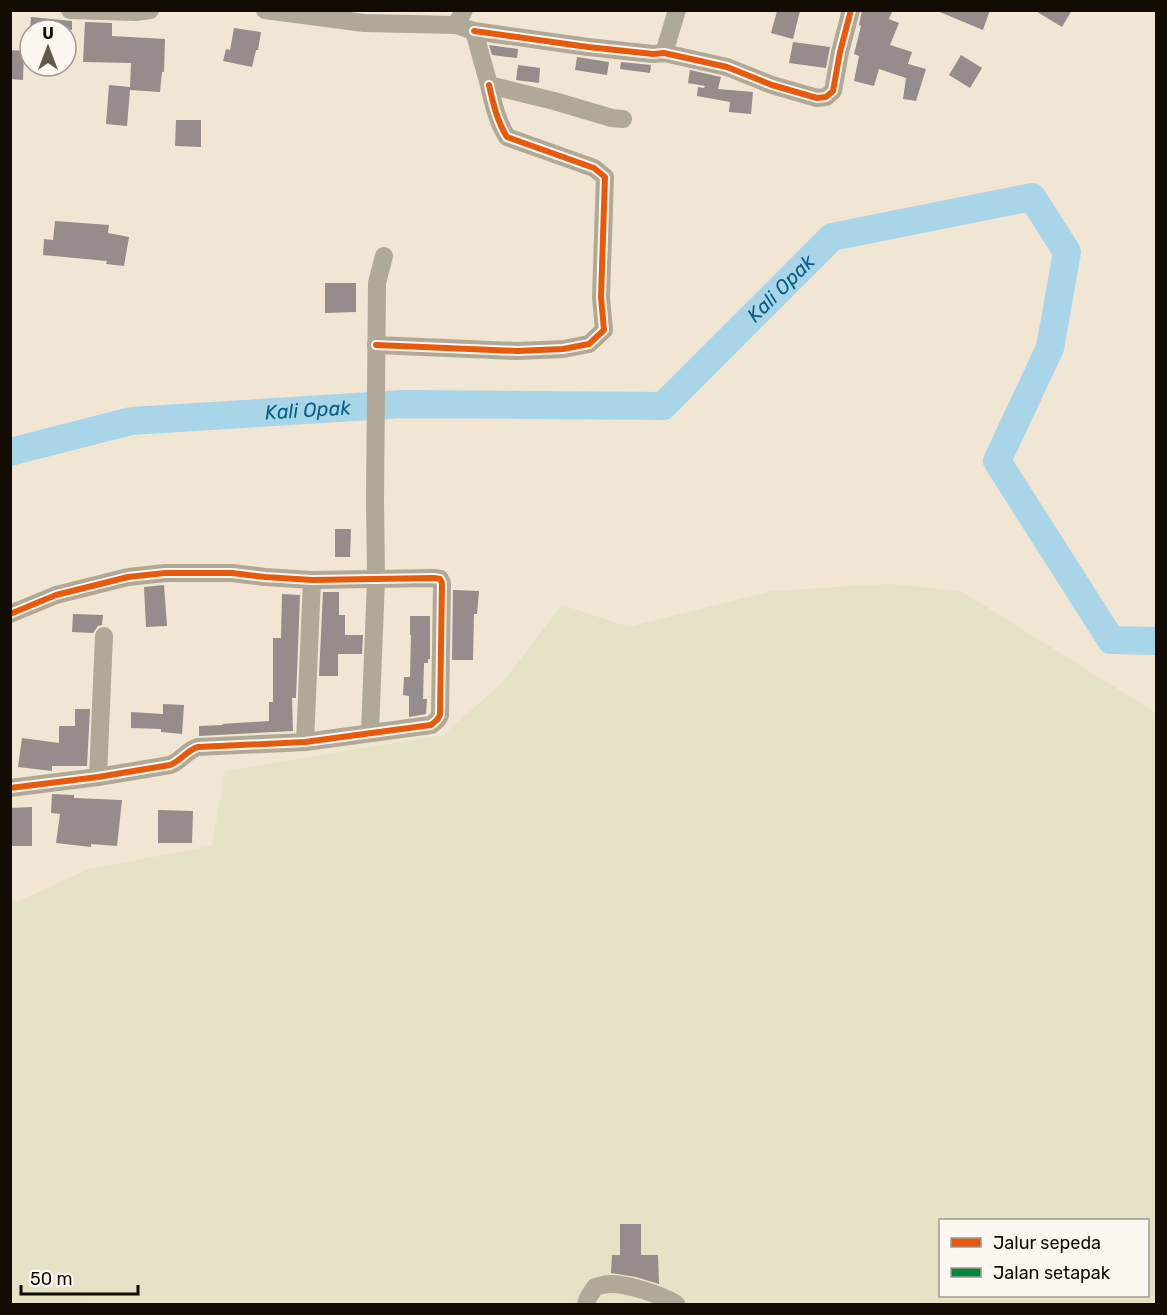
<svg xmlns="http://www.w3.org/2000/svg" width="1167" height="1315" font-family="Rubik,sans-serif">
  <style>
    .green { fill: #e5e2c5; fill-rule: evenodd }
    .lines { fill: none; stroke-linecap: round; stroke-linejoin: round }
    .river { stroke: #a9d5e9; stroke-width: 28 }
    .building { fill: #958c8b }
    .street { stroke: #b0a998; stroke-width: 18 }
    .quiet { stroke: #00873e; stroke-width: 4.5; stroke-dasharray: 9 4.5; stroke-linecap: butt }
    .cycleway-casing { stroke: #fcf7f1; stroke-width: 10 }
    .cycleway { stroke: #e8590c; stroke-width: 6 }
    .labels { text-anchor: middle; stroke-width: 6; stroke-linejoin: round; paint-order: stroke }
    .water-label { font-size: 20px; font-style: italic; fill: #066082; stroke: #fcf7f1 }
  </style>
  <rect width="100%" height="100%" fill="#f1e5d4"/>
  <path class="green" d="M 889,584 L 961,591 L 1156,713 L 1156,1304 L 11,1304 L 10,905 L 89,869 L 212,846 L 225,771 L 443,735 L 502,683 L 562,605 L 629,627 L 772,591 ZM 940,1220 L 1148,1220 L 1148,1296 L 940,1296 Z"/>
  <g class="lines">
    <path class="river" id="s1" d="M 10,452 L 131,421 L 403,404 L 663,406 L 832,237 L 1032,197 L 1067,252 L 1050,348 L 997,461 L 1111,640 L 1156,641"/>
  </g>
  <g class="building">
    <path d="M 862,10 L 893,10 L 889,19 L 899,23 L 890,45 L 912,52 L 908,64 L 926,69 L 916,101 L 903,99 L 906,78 L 879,69 L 874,86 L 854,81 L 859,56 L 854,54 L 861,26 L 859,25 Z"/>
    <path d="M 935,10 L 990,10 L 983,30 Z"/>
    <path d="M 1034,10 L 1072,10 L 1062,27 Z"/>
    <path d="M 777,11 L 800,11 L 793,39 L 771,33 Z"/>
    <path d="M 31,17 L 72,21 L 72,30 L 30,30 Z"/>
    <path d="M 85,22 L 112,23 L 112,36 L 165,39 L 164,72 L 162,72 L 160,92 L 130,90 L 127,126 L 106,124 L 109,85 L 130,87 L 131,63 L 83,62 Z"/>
    <path d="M 234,28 L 261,32 L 258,50 L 256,50 L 252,67 L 223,61 L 226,49 L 230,50 Z"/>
    <path d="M 793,42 L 830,47 L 826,68 L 789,63 Z"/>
    <path d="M 489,45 L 518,49 L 517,58 L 492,55 Z"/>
    <path d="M 10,50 L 24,51 L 23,80 L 10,79 Z"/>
    <path d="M 961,55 L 982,68 L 970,88 L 949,75 Z"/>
    <path d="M 577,57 L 609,62 L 607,75 L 575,70 Z"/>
    <path d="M 621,62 L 651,65 L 650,73 L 620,69 Z"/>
    <path d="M 518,65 L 540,68 L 539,83 L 516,80 Z"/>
    <path d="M 690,70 L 721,77 L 718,89 L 753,92 L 751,114 L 729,112 L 730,102 L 697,96 L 698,87 L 704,88 L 705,86 L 688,83 Z"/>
    <path d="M 176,120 L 201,120 L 201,147 L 175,146 Z"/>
    <path d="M 55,221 L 109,225 L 108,233 L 129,237 L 124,266 L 106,264 L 107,261 L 43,255 L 44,239 L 53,240 Z"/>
    <path d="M 325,283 L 356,283 L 356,312 L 325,313 Z"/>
    <path d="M 335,529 L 351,529 L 350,557 L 335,557 Z"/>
    <path d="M 164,585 L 167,626 L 146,627 L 144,587 Z"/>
    <path d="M 453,590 L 479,591 L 477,614 L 474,614 L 473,660 L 452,660 Z"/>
    <path d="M 323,592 L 339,592 L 339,615 L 345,615 L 345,635 L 363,635 L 362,654 L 338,654 L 338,676 L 319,676 Z"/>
    <path d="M 282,594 L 300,595 L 296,698 L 292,698 L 293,731 L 199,736 L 199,726 L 223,725 L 222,724 L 269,721 L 269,702 L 273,702 L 273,638 L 281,638 Z"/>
    <path d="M 73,614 L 103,615 L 102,625 L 98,626 L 93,633 L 72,632 Z"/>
    <path d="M 410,616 L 430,616 L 430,659 L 428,659 L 428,663 L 424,663 L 423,699 L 427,699 L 426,714 L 409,717 L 409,696 L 403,695 L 404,677 L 410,677 L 411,635 L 410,635 Z"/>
    <path d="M 163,704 L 184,705 L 182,734 L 161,732 L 161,729 L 131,728 L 131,712 L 163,714 Z"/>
    <path d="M 75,709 L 90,709 L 87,766 L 52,766 L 52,771 L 18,767 L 22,738 L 59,743 L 59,726 L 75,726 Z"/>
    <path d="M 52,794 L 74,795 L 74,798 L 122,800 L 117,846 L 91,844 L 91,847 L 56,843 L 60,814 L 51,813 Z"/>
    <path d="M 32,807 L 32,846 L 10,846 L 10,808 Z"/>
    <path d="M 158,810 L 193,811 L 192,843 L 158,843 Z"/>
    <path d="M 620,1224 L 641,1224 L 641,1255 L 658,1255 L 659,1284 L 636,1277 L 611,1273 L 612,1255 L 620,1255 Z"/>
  </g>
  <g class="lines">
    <g class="street">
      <path d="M 70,10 L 136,12 L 150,10"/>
      <path d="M 265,10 L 364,23 L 456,25 L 464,10"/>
      <path d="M 456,25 L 474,31 L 489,85 L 554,101 L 612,118 L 623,119"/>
      <path d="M 474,31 L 588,47 L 653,54 L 664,53 L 727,67 L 772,85 L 817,98 L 826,97 L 833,91 L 840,52 L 851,10"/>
      <path d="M 664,53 L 677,10"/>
      <path d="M 376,345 L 517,351 L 563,349 L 589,344 L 604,330 L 601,297 L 605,177 L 594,168 L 507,137 C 497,121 493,103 489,85"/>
      <path d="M 10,614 L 56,595 L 128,577 L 165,573 L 232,573 L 265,577 L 312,580 L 434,578 L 440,579 L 442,583 L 440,715 L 437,720 L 431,725 L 305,742 L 198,747 C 187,750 181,761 170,765 L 98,777 L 10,788"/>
      <path d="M 370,732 L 376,579 L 375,498 L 377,283 L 384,256"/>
      <path d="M 305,742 L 312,580"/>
      <path d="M 98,777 L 104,636"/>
      <path d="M 586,1304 L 588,1298 L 595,1287 C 599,1286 605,1284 609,1284 C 626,1283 662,1295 676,1304"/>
    </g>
    <path class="quiet" d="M 76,11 L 76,10"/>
    <defs>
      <g id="cycleway">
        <path d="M 474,31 L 588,47 L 653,54 L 664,53 L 727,67 L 772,85 L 817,98 L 826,97 L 833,91 L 840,52 L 851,10"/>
        <path d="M 376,345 L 517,351 L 563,349 L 589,344 L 604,330 L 601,297 L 605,177 L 594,168 L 507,137 C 497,121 493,103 489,85"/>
        <path d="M 10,614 L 56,595 L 128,577 L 165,573 L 232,573 L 265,577 L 312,580 L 434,578 L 440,579 L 442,583 L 440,715 L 437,720 L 431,725 L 305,742 L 198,747 C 187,750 181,761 170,765 L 98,777 L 10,788"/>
      </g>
    </defs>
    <use href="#cycleway" class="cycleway-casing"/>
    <use href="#cycleway" class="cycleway"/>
  </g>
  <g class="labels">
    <g class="water-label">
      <text dy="7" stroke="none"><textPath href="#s1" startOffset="824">Kali Opak</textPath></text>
      <text dy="7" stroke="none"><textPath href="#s1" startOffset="302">Kali Opak</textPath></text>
    </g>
  </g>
  <rect width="1167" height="1315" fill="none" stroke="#130c03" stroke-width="24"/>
  <rect x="939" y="1219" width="210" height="78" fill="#fcf7f1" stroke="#9f9992" stroke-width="1.5"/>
  <rect x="951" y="1238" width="30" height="9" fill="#e8590c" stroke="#9f9992" stroke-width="1.5"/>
  <text x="993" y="1249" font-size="18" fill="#130c03">Jalur sepeda</text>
  <rect x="951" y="1268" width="30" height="9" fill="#00873e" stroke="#9f9992" stroke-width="1.5"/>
  <text x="993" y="1279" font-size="18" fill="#130c03">Jalan setapak</text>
  <g transform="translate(48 48)"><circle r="28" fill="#fcf7f1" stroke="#9f9992" stroke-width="1.5"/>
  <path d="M0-4.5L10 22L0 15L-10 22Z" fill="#61584c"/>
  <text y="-9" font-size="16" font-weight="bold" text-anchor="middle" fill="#130c03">U</text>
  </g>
  <path d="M21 1285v9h117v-9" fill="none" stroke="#130c03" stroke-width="3"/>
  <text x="30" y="1285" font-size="18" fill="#130c03" stroke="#fcf7f1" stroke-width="4.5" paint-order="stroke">50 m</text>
</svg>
